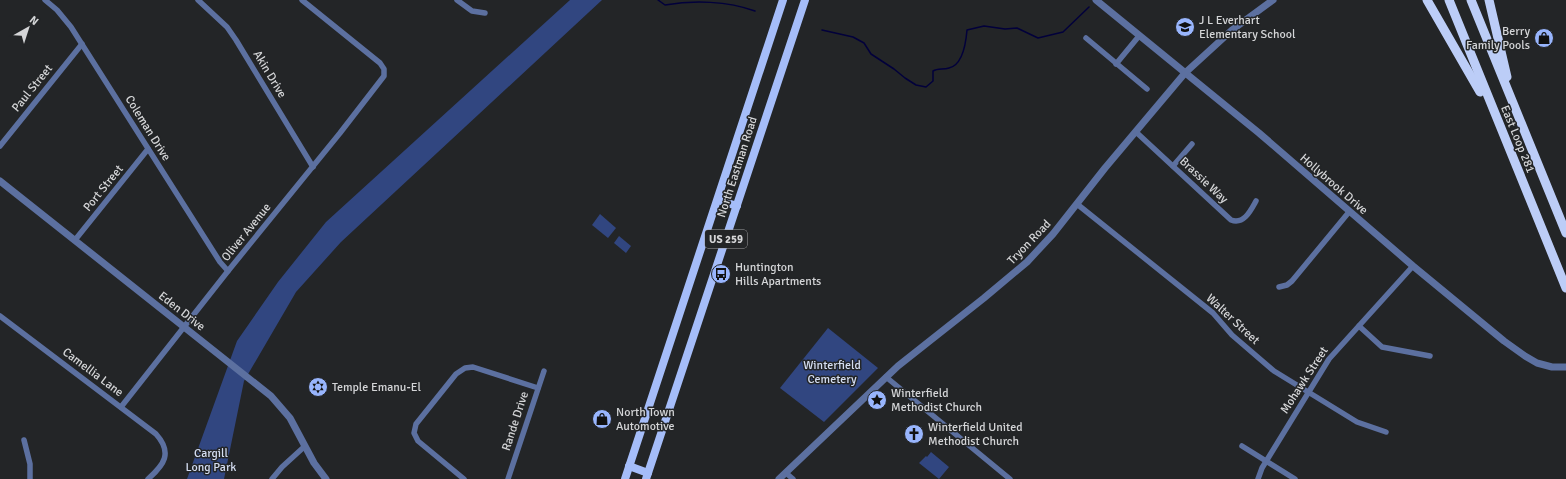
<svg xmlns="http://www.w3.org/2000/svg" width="1566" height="479" font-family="Signika,sans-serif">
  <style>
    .green { fill: #314680 }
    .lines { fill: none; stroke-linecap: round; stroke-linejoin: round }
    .stream { stroke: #02003b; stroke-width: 1.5 }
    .minor { stroke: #5c70a0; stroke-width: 5.5 }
    .tertiary { stroke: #5c70a0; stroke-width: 7 }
    .primary { stroke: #a5bdf9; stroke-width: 8 }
    .trunk { stroke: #bccdf7; stroke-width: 9 }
    .labels { text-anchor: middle; stroke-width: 3; stroke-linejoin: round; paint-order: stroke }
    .shield { fill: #232527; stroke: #9fa0a2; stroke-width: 1 }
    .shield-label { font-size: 11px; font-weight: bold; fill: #d4d5d7 }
    .poi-label { font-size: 12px; fill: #d4d5d7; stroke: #232527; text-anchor: start }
    .street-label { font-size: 12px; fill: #d4d5d7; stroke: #232527 }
    .park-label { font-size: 12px; fill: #d5def2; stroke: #232527 }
  </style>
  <rect width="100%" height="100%" fill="#232527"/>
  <g class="green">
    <path d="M 570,0 L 602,0 L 341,242 L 296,292 L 244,381 L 224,479 L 187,479 L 237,341 L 278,282 L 326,222 Z"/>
    <path d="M 600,214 L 616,228 L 608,238 L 592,225 Z"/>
    <path d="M 619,236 L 631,246 L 626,253 L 614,243 Z"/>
    <path d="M 828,328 L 878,368 L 824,422 L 780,388 Z"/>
    <path d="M 931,452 L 949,467 L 939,479 L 919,463 L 926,456 L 927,457 Z"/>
  </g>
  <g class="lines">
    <g class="stream">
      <path d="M 658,0 L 665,5 C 694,0 727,1 755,11"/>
      <path d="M 822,30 L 853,37 L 864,43 L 871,54 L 894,69 L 905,78 L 916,85 L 926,87 L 933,81 L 933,71 C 938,68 943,70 949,68 C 963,65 966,42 967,30 L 984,26 L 1005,29 L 1017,28 L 1038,38 L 1063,32 L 1089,7"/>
    </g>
    <g class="minor">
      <path d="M 45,0 L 57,10 L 71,27 L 220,262 L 228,271"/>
      <path d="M 198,0 L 227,27 L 236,40 L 313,167"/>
      <path d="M 457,0 L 472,11 L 485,13"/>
      <path d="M 1086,38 L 1147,89"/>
      <path d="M 1116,64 L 1139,36"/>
      <path d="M 1136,132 L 1231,220 C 1244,225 1251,210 1256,201"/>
      <path d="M 0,146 L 82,44"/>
      <path d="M 1173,166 L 1192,144"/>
      <path d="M 1077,204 L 1213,313 L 1232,335 L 1274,371 L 1357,422 L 1386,432"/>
      <path d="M 75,240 L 148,149"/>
      <path d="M 1279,287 L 1287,285 L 1292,281 L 1349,212"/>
      <path d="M 0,316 L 156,434 C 173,453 164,465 148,479"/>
      <path d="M 1359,326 L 1382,347 L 1430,356"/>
      <path d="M 886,377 L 1010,479"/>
      <path d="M 121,407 L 228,271 L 340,133 L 384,76 L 384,69 L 380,63 L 302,0"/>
      <path d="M 24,440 L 30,464 L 30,479"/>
      <path d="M 1242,446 L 1295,479"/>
      <path d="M 786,473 L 793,479"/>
      <path d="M 272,479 L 282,467 L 305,446"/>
      <path d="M 464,479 L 418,441 L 414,433 L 416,424 L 456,374 L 465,368 L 473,367 L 538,388"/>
      <path d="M 508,479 L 544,371"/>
      <path d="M 1258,479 L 1262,468 L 1329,359 L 1413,266"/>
    </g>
    <g class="tertiary">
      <path d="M 1096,0 L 1259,133 L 1413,266 L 1504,341 L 1525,356 L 1537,363 L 1552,367 L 1566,367"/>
      <path d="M 0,181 L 271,396 L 290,418 L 314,463 L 326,479"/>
      <path d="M 779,479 L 898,366 L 984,298 L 1027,262 L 1053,234 L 1105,168 L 1185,73 L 1232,30 L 1273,0"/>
    </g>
    <g class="primary">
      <path d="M 718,200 L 737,206"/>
      <path d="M 629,466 L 648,473"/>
      <path d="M 625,479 L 783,0"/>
      <path d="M 646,479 L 805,0"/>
    </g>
    <g class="trunk">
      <path d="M 1427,0 L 1480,92"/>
      <path d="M 1449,0 L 1566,288"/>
      <path d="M 1471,0 L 1566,233"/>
      <path d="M 1489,0 L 1507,77"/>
    </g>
  </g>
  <defs>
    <symbol id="school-disc" viewBox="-11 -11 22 22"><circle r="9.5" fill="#98b5fd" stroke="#232527"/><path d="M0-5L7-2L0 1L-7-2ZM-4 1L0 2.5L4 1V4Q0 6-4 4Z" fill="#111"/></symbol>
    <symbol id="shop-disc" viewBox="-11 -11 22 22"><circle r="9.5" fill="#98b5fd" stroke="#232527"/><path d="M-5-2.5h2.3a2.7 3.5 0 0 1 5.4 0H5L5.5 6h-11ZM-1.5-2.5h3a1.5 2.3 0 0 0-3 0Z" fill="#111"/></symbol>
    <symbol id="bus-disc" viewBox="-11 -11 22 22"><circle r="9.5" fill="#98b5fd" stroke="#232527"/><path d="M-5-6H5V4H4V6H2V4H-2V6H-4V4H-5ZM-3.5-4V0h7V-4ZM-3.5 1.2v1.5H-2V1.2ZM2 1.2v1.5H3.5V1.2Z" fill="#111"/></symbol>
    <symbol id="synagogue-disc" viewBox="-11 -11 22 22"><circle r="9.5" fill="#98b5fd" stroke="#232527"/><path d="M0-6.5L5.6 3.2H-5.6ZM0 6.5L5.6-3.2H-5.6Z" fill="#111"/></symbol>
    <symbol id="sight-disc" viewBox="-11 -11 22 22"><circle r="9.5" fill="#98b5fd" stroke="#232527"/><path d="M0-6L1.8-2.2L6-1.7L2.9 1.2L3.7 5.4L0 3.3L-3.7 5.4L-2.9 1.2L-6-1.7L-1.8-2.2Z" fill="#111"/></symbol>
    <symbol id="church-disc" viewBox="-11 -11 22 22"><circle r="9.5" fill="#98b5fd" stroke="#232527"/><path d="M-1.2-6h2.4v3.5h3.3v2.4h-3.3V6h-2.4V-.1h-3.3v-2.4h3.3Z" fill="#111"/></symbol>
  </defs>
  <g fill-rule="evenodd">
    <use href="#school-disc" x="1174" y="16" width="22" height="22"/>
    <use href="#shop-disc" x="1533" y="27" width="22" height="22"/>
    <use href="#bus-disc" x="710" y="263" width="22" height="22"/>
    <use href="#synagogue-disc" x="307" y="376" width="22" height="22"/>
    <use href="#sight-disc" x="866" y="389" width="22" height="22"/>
    <use href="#shop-disc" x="591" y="408" width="22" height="22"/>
    <use href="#church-disc" x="903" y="423" width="22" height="22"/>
  </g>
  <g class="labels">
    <rect class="shield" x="705" y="230" width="42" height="18" rx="3"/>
    <g class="shield-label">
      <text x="726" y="243">US 259</text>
    </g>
    <g class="poi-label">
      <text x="1199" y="24">J L Everhart<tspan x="1199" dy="14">Elementary School</tspan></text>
      <text x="1530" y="35" text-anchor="end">Berry<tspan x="1530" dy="14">Family Pools</tspan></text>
      <text x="735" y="271">Huntington<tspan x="735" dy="14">Hills Apartments</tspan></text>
      <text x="332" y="391">Temple Emanu-El</text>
      <text x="891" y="397">Winterfield<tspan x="891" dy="14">Methodist Church</tspan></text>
      <text x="616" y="416">North Town<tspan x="616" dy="14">Automotive</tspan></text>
      <text x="928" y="431">Winterfield United<tspan x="928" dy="14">Methodist Church</tspan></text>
    </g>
    <g class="street-label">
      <text transform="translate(270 74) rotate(59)" y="4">Akin Drive</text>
      <text transform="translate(32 88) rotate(-51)" y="4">Paul Street</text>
      <text transform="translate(148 128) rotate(58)" y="4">Coleman Drive</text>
      <text transform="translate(1518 139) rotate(68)" y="4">East Loop 281</text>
      <text transform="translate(737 167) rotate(-72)" y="4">North Eastman Road</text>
      <text transform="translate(1204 180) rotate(43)" y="4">Brassie Way</text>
      <text transform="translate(1334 184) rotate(41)" y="4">Hollybrook Drive</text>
      <text transform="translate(103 188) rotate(-51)" y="4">Port Street</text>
      <text transform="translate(246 232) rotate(-51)" y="4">Oliver Avenue</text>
      <text transform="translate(1029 242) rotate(-46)" y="4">Tryon Road</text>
      <text transform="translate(182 311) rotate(38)" y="4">Eden Drive</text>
      <text transform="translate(1233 319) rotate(43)" y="4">Walter Street</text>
      <text transform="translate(93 372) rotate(37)" y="4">Camellia Lane</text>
      <text transform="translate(1304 380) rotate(-57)" y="4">Mohawk Street</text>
      <text transform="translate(515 421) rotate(-72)" y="4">Rande Drive</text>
    </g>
    <g class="park-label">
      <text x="832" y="369">Winterfield<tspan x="832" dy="14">Cemetery</tspan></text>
      <text x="211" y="457">Cargill<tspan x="211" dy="14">Long Park</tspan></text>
    </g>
  </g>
  <g transform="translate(28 28) rotate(39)" stroke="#232527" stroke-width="3" paint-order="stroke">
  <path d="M0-3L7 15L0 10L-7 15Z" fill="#d4d5d7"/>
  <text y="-6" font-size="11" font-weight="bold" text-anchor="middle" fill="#d4d5d7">N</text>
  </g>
</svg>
